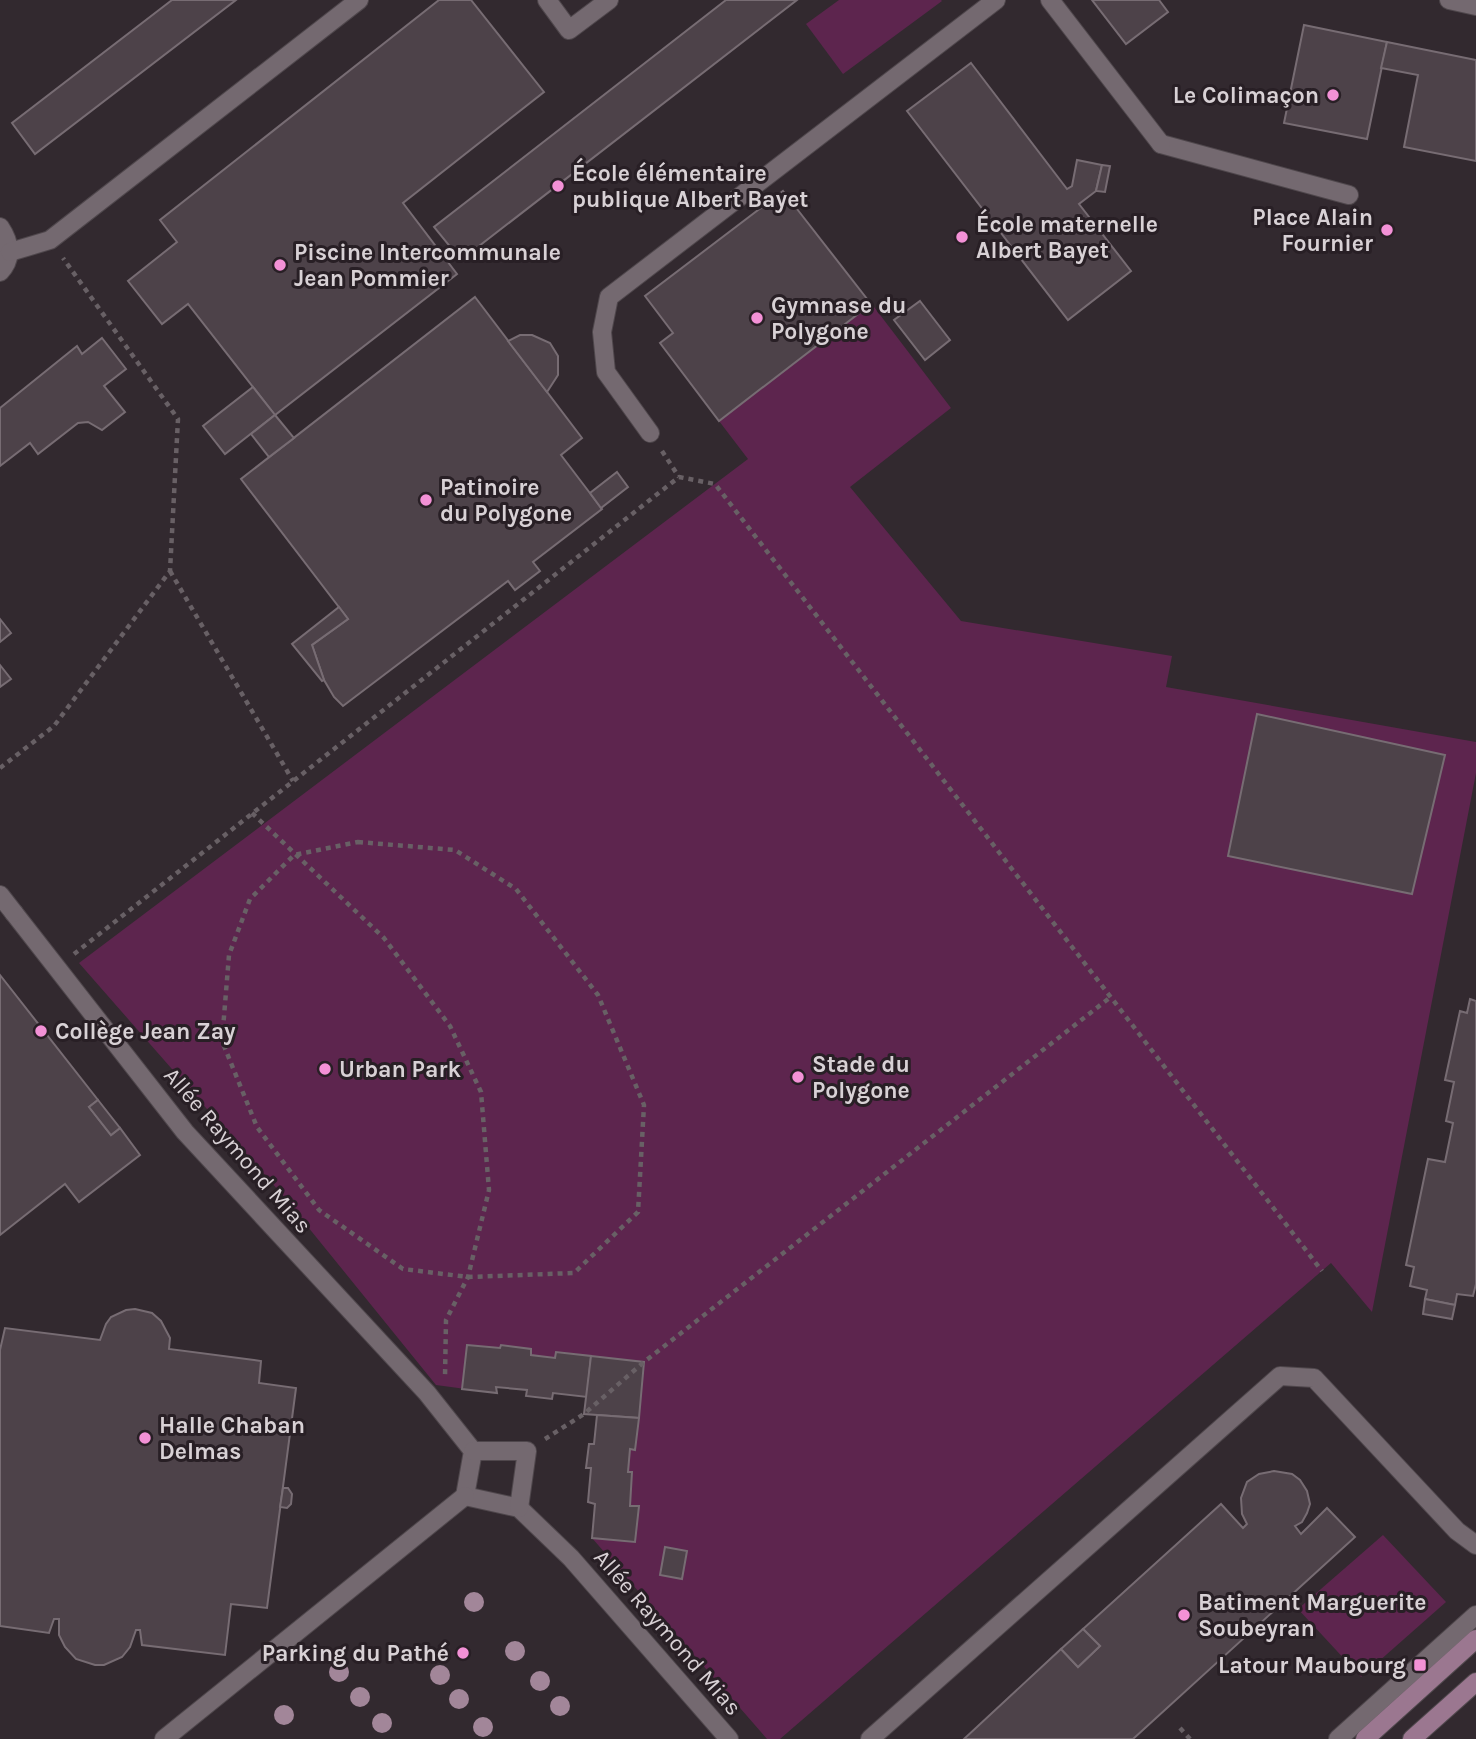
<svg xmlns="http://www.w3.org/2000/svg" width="1476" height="1739" font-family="Karla,sans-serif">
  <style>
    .green { fill: #5d254e }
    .building { fill: #4d4249; stroke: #776c73; stroke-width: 2 }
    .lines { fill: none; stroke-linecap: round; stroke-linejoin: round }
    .service-casing { stroke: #4f474c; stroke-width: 20 }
    .pedestrian-casing { stroke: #4f474c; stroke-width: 20 }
    .minor-casing { stroke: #4f474c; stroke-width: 20 }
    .secondary-casing { stroke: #4f474c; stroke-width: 20 }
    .path { stroke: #686065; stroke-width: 4.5; stroke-dasharray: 5 5; stroke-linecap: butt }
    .service { stroke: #746970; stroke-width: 18 }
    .pedestrian { stroke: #746970; stroke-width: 18 }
    .minor { stroke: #746970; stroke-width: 18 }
    .secondary { stroke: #9b7790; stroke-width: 18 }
    .tree { fill: #a28699 }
    .poi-dot { fill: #f391d6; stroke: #281f25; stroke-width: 2.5 }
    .labels { text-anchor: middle; stroke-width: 6; stroke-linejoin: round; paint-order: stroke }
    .poi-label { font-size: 23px; font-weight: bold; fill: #d8d1d5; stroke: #281f25; text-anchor: start }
    .street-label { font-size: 23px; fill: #d8d1d5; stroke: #281f25 }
  </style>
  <rect width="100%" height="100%" fill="#32292f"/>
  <g class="green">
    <path d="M 839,0 L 941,0 L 942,1 L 843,74 L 806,24 Z"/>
    <path d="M 871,303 L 951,408 L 850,487 L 961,621 L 1172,656 L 1166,687 L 1476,742 L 1476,773 L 1372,1312 L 1331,1263 L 780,1739 L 767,1739 L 592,1538 L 595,1504 L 588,1503 L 591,1469 L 586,1467 L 589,1444 L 594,1444 L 597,1415 L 586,1397 L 553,1393 L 552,1399 L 527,1396 L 527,1390 L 496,1387 L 495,1393 L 436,1385 L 278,1190 L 79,963 L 748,459 L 719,421 Z"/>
    <path d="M 1383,1535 L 1446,1602 L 1361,1677 L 1298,1609 Z"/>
  </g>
  <g class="building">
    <path d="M 172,0 L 236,0 L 35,154 L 12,123 Z"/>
    <path d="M 439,0 L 471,0 L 544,92 L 403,203 L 457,274 L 275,415 L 188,304 L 162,324 L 128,281 L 177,242 L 160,220 Z"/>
    <path d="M 726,0 L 797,0 L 461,260 L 434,227 Z"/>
    <path d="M 1092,0 L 1159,0 L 1168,12 L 1126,44 Z"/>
    <path d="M 1304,25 L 1387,42 L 1367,139 L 1284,123 Z"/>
    <path d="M 1387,42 L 1476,60 L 1476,161 L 1404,147 L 1418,75 L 1381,68 Z"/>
    <path d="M 971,63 L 1067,189 L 1072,186 L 1077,160 L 1102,165 L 1096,191 L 1079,204 L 1131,271 L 1068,320 L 907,111 Z"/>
    <path d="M 1102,165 L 1110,166 L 1105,192 L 1096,191 Z"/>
    <path d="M 783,191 L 871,304 L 719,421 L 660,343 L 673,333 L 645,296 Z"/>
    <path d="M 475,297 L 582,438 L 561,455 L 602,509 L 533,562 L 540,571 L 515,590 L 508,581 L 343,706 L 334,697 L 324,680 L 312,645 L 348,619 L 241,479 Z"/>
    <path d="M 920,301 L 950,340 L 925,360 L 894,320 Z"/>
    <path d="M 532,335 L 550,343 L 558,356 L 558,375 L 547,392 L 508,341 L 520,335 Z"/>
    <path d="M 102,338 L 126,369 L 104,386 L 125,412 L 102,430 L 88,422 L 78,423 L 38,454 L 30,443 L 0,466 L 0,408 L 77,346 L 82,354 Z"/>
    <path d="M 253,387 L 275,415 L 225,454 L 203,426 Z"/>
    <path d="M 275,415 L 294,438 L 269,457 L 251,434 Z"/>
    <path d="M 617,472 L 628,487 L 601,508 L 590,493 Z"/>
    <path d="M 339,607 L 348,619 L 312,645 L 324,680 L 322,681 L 292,644 Z"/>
    <path d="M 0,619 L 11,633 L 0,642 Z"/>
    <path d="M 0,665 L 11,679 L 0,687 Z"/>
    <path d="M 1257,714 L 1445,755 L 1412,894 L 1228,856 Z"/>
    <path d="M 0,975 L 98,1100 L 89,1107 L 111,1135 L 120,1128 L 140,1155 L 79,1202 L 65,1184 L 0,1235 Z"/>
    <path d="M 1470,999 L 1476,1001 L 1476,1284 L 1473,1296 L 1457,1294 L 1455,1305 L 1425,1299 L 1427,1290 L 1410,1286 L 1414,1267 L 1406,1265 L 1428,1159 L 1445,1162 L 1453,1123 L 1446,1121 L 1454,1082 L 1445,1080 L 1460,1011 L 1467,1013 Z"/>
    <path d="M 98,1100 L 120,1128 L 111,1135 L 89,1107 Z"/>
    <path d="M 1425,1299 L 1455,1305 L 1452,1319 L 1423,1314 Z"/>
    <path d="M 135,1309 L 152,1313 L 161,1321 L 170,1338 L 169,1349 L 261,1361 L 259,1383 L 296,1388 L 267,1608 L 231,1604 L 225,1655 L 142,1645 L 140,1630 L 136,1630 L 130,1647 L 122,1657 L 104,1665 L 95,1665 L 76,1659 L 65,1647 L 59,1635 L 59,1619 L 54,1619 L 49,1633 L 0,1626 L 0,1350 L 5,1328 L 100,1340 L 106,1324 L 111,1317 L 126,1310 Z"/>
    <path d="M 467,1345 L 500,1348 L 501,1345 L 531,1349 L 531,1355 L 555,1358 L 556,1352 L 591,1356 L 587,1397 L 553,1393 L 552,1399 L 526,1396 L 527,1390 L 496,1387 L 497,1393 L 462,1389 Z"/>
    <path d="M 591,1356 L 644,1362 L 639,1418 L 584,1414 Z"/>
    <path d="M 597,1415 L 639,1418 L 635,1450 L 630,1449 L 628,1472 L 632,1472 L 630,1506 L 639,1506 L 635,1542 L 592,1538 L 595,1504 L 588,1502 L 591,1468 L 586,1468 L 589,1444 L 594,1444 Z"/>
    <path d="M 1274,1471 L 1292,1474 L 1300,1480 L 1307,1491 L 1310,1504 L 1307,1513 L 1302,1522 L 1295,1526 L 1301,1534 L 1327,1508 L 1355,1537 L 1133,1739 L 964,1739 L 1061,1649 L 1078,1667 L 1100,1646 L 1083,1629 L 1221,1504 L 1243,1528 L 1247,1524 L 1242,1514 L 1241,1498 L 1247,1482 L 1259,1474 Z"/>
    <path d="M 283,1488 L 288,1488 L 292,1494 L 291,1504 L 287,1508 L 280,1507 Z"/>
    <path d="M 665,1547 L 687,1551 L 682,1579 L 660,1575 Z"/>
    <path d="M 1083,1629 L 1100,1646 L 1078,1667 L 1061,1649 Z"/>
  </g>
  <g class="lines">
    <defs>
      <g id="service">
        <path d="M 1449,0 L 1476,6"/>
        <path d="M 1161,144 L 1349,195"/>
        <path d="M 650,433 L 606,372 L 602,332 L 609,297 L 996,0"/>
        <path d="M 870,1739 L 1280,1376 L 1314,1378 L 1457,1531 L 1476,1545"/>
        <path d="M 1338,1739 L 1476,1615"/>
      </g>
      <g id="pedestrian">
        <path d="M 14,913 L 185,1132 L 427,1393 L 473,1451 L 465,1496 L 519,1508 L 571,1558 L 729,1739"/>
        <path d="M 473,1451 L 527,1451 L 519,1508"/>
        <path d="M 164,1739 L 465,1496"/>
      </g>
      <g id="minor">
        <path d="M 547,0 L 569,30 L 609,0"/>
        <path d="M 1050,0 L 1161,144"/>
        <path d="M 0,227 C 10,242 13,258 0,272"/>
        <path d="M 10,252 L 50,240 L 359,0"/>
        <path d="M 0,895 L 14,913"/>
      </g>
      <g id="secondary">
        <path d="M 1365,1739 L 1476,1639"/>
        <path d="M 1412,1739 L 1476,1682"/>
      </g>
    </defs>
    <use href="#service" class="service-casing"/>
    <use href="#pedestrian" class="pedestrian-casing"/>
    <use href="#minor" class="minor-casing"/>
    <use href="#secondary" class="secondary-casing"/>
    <g class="path">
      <path d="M 662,451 L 679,477"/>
      <path d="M 170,571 L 293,781"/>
      <path d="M 0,768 L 54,726 L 170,571 L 178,419 L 63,258"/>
      <path d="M 252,813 L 384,938 L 450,1026 L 481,1092 L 489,1190 L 468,1277 L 446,1320 L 445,1378"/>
      <path d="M 358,842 L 455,850 L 516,889 L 598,995 L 644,1105 L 638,1212 L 574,1273 L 468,1277 L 403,1269 L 319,1210 L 257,1127 L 222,1041 L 229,955 L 250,899 L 294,855 Z"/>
      <path d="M 74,954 L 679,477 L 715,484 L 1322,1271"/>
      <path d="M 545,1439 L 584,1414 L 644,1362 L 1112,996"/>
      <path d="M 1180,1728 L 1190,1739"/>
    </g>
    <use href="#service" class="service"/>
    <use href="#pedestrian" class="pedestrian"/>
    <use href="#minor" class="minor"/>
    <use href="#secondary" class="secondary"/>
  </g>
  <g class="tree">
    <circle cx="474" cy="1602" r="10"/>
    <circle cx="515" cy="1651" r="10"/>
    <circle cx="339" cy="1672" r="10"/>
    <circle cx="440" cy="1675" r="10"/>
    <circle cx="540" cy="1681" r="10"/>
    <circle cx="360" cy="1697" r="10"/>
    <circle cx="459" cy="1699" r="10"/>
    <circle cx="560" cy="1706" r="10"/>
    <circle cx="284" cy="1715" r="10"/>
    <circle cx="382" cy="1723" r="10"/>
    <circle cx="483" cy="1727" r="10"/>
  </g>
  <g class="poi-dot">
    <circle cx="1333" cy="95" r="7"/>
    <circle cx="558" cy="186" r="7"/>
    <circle cx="1387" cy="230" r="7"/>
    <circle cx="962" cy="237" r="7"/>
    <circle cx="280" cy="265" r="7"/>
    <circle cx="757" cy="318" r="7"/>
    <circle cx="426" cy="500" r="7"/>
    <circle cx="41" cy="1031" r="7"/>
    <circle cx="325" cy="1069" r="7"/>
    <circle cx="798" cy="1077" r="7"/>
    <circle cx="145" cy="1438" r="7"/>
    <circle cx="1184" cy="1615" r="7"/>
    <circle cx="463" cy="1653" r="7"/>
    <rect x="1413" y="1658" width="14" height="14" rx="3.5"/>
  </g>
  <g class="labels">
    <g class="poi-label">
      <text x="1319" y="103" text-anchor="end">Le Colimaçon</text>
      <text x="572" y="181">École élémentaire<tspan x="572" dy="26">publique Albert Bayet</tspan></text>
      <text x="1373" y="225" text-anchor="end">Place Alain<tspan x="1373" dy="26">Fournier</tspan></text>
      <text x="976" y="232">École maternelle<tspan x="976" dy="26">Albert Bayet</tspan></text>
      <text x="294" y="260">Piscine Intercommunale<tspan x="294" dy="26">Jean Pommier</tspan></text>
      <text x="771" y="313">Gymnase du<tspan x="771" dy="26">Polygone</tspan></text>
      <text x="440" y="495">Patinoire<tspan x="440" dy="26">du Polygone</tspan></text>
      <text x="55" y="1039">Collège Jean Zay</text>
      <text x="812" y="1072">Stade du<tspan x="812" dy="26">Polygone</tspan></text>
      <text x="339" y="1077">Urban Park</text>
      <text x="159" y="1433">Halle Chaban<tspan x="159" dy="26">Delmas</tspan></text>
      <text x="1198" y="1610">Batiment Marguerite<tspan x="1198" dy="26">Soubeyran</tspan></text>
      <text x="449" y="1661" text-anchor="end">Parking du Pathé</text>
      <text x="1406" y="1673" text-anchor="end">Latour Maubourg</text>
    </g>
    <g class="street-label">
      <text transform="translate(238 1150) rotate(49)" y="8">Allée Raymond Mias</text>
      <text transform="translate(668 1632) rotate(49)" y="8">Allée Raymond Mias</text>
    </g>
  </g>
</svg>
